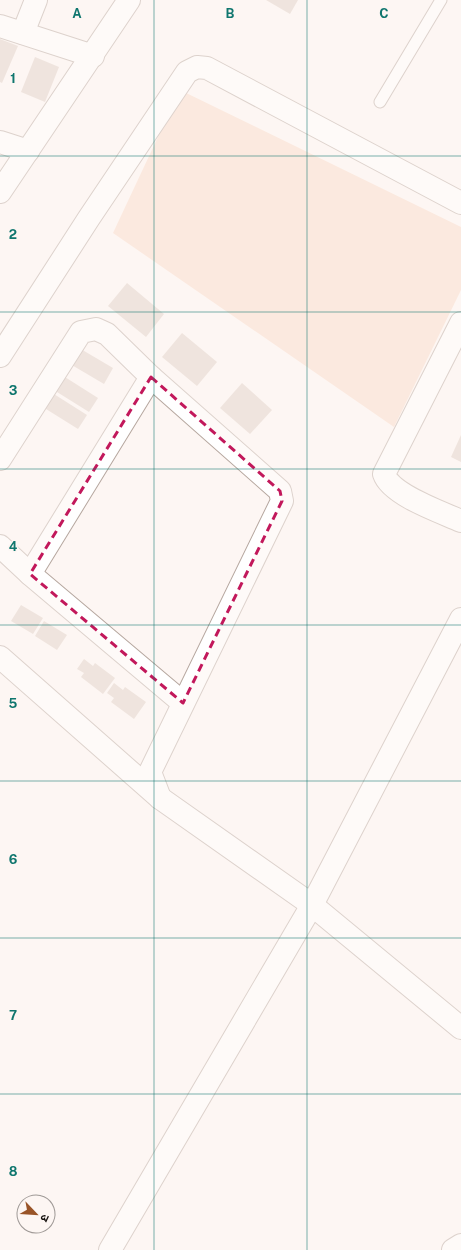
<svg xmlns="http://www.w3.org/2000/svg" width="461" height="1250" font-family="'Public Sans','Noto Sans Devanagari',sans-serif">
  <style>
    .green { fill: #f9d9c7 }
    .building { fill: #decfc6 }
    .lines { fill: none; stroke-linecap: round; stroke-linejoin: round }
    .lane-casing { stroke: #b6a79f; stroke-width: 13 }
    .street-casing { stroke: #b6a79f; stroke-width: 24 }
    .lane { stroke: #fff; stroke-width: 11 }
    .street { stroke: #fff; stroke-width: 22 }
    .marked { fill: none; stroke: #c2185b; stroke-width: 3; stroke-dasharray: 8 5; stroke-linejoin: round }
    .grid { fill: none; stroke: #0f766e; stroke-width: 1; stroke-opacity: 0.55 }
    .grid-label { font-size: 13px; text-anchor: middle; font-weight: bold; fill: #0f766e; stroke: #fdf6f3; stroke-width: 3; stroke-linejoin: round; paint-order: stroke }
  </style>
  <rect width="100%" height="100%" fill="#fdf6f3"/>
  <path class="green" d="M 180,90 L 461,227 L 461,290 L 394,427 L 113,233 Z"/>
  <g class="building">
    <path d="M 266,0 L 298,0 L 290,14 Z"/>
    <path d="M 0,39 L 18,46 L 2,83 L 0,82 Z"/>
    <path d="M 35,57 L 59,67 L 45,102 L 21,92 Z"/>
    <path d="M 127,283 L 164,314 L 146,337 L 108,306 Z"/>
    <path d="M 182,333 L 217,362 L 197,386 L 162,357 Z"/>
    <path d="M 74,345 L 113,368 L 104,384 L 65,361 Z"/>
    <path d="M 57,372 L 98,398 L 89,412 L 49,387 Z"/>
    <path d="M 242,383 L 272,410 L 250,434 L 220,408 Z"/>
    <path d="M 46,389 L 87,415 L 78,429 L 38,404 Z"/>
    <path d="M 461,435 L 461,462 L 451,457 Z"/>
    <path d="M 21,605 L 43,618 L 33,634 L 11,621 Z"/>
    <path d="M 44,621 L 67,635 L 57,650 L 35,636 Z"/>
    <path d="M 84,659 L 93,666 L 95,663 L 115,678 L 103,694 L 81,677 L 84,673 L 77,669 Z"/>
    <path d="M 114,683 L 123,690 L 125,687 L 146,702 L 134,719 L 111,702 L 114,698 L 107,693 Z"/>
  </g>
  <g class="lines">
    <defs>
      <path id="lane" d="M 380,102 L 441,0"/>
      <g id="street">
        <path d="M 0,26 L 93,56"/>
        <path d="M 23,33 L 36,0"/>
        <path d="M 0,142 L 28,151"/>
        <path d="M 0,192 L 129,0"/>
        <path d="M 461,323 L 384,474 C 391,495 441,512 461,521"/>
        <path d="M 0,356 L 89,218 L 187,72 L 197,67 L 207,68 L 461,203"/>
        <path d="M 0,459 L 81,332 L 96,329 L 107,334 L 151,377 L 280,491 L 282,501 L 150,772 L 160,798"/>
        <path d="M 0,546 L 30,574 L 183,703"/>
        <path d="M 30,574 L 151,377"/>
        <path d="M 0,657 L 160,798 L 312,905 L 461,1028"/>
        <path d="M 110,1250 L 312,905 L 461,619"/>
        <path d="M 453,1250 L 461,1245"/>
      </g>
    </defs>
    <use href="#lane" class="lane-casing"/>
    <use href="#street" class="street-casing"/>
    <use href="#lane" class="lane"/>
    <use href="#street" class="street"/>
  </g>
  <path d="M0 0H461V1250H0ZM 151,377 L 280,491 L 282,501 L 183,703 L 30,574 Z" fill="#fdf6f3" fill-opacity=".55" fill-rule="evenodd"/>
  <path class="marked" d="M 151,377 L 280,491 L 282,501 L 183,703 L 30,574 Z"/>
  <path class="grid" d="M 154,0 L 154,1250M 307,0 L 307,1250M 0,156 L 461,156M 0,312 L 461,312M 0,469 L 461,469M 0,625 L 461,625M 0,781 L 461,781M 0,938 L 461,938M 0,1094 L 461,1094"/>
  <g class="grid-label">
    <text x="77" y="18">A</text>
    <text x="230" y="18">B</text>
    <text x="384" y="18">C</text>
    <text x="13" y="83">1</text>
    <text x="13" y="239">2</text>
    <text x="13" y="395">3</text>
    <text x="13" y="551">4</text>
    <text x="13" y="708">5</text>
    <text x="13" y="864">6</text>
    <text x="13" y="1020">7</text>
    <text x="13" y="1176">8</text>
  </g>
  <g transform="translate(36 1214) rotate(115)"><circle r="19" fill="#fdf6f3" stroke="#9f9996"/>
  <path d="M0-3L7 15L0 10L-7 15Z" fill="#995428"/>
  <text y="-6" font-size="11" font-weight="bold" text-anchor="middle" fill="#120d0a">उ</text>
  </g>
</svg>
